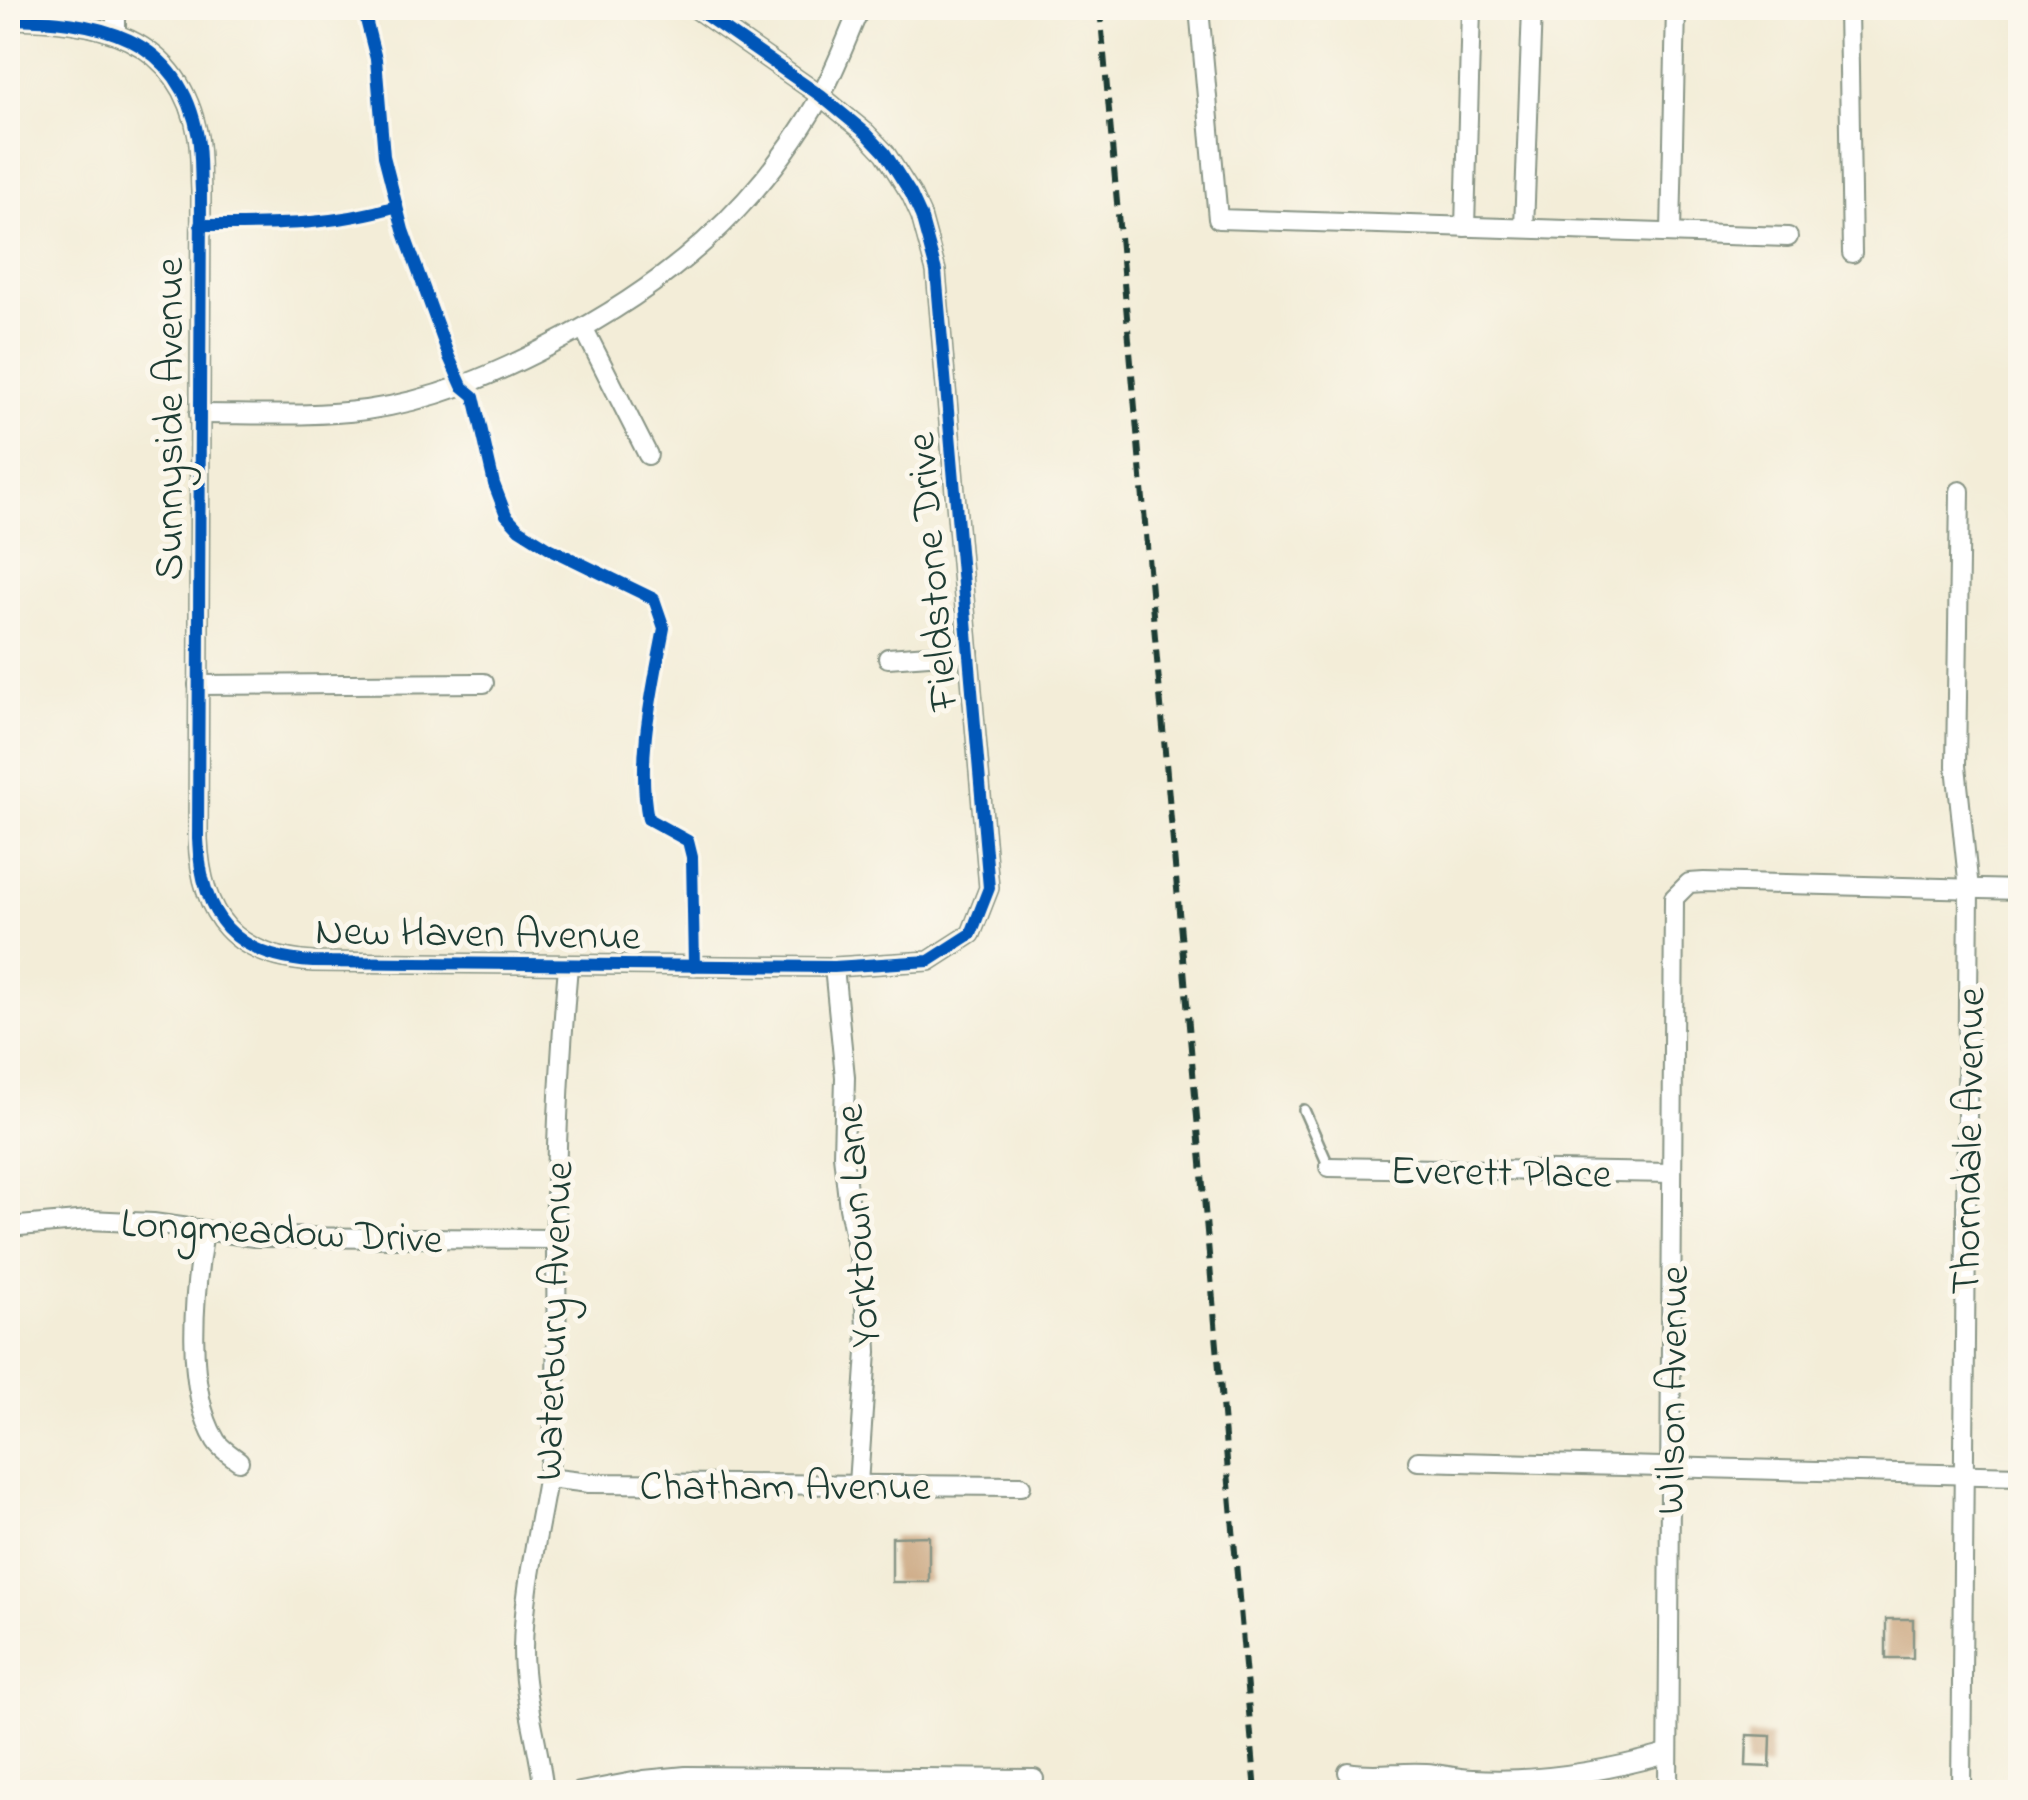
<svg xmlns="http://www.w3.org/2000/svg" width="2028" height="1800" font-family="'Indie Flower',sans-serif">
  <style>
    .building { fill: #ceac87 }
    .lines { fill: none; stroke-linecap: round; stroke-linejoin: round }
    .lane-casing { stroke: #899586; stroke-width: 14 }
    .street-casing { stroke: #899586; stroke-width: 22 }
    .lane { stroke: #fff; stroke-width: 9 }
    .street { stroke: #fff; stroke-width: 18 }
    .rail { stroke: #1f3d34; stroke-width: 6; stroke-dasharray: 15 8; stroke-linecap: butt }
    .cycleway-casing { stroke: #fbf7ec; stroke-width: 19 }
    .cycleway { stroke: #0057b8; stroke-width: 12 }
    .labels { text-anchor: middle; stroke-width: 10; stroke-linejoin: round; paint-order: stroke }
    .street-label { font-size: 42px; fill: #1f3d34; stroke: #fbf7ec }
  </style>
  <rect width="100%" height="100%" fill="#fbf7ec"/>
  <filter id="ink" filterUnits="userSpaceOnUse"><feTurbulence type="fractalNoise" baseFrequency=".01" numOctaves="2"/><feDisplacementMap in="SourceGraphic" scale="20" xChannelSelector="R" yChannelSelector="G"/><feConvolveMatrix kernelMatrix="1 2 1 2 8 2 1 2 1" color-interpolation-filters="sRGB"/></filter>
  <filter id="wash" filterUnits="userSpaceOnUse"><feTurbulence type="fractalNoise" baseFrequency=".0048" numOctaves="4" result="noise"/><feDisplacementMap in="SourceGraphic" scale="40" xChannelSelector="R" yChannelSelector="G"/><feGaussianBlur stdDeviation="2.25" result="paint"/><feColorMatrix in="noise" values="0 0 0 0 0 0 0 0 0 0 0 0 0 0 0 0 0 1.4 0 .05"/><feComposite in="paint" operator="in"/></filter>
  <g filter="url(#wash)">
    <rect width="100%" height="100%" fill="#f3edd8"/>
    <g id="blocks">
      <g class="building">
        <path d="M 929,1536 L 929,1582 L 892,1582 L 892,1537 Z"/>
        <rect x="1886" y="1619" width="27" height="39"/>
        <path d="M 1747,1735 L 1771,1736 L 1770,1767 L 1746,1766 Z"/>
      </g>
    </g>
  </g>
  <g filter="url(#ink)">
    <use href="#blocks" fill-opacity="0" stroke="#899586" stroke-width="2.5"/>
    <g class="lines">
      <defs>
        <path id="lane" d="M 1304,1110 L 1329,1167"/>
        <g id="street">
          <path d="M 1199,8 L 1218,219 L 1788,237"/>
          <path d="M 1848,8 L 1852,253"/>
          <path d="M 8,19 C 95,20 180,34 198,137 C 201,155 200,174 201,191 L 198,839 C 201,917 235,957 313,962 L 834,967 L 929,961 L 971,934 L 989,888 L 936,271 L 921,216 L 911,194 L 885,153 L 866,133 L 821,96 L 695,8"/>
          <path d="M 116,32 L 116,8"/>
          <path d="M 1465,227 L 1471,8"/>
          <path d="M 1524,228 L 1532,8"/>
          <path d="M 1671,233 L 1676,8"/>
          <path d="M 584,329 L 648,455"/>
          <path d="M 199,414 C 254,414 311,417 366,410 C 432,401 492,376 551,345 C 665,287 756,210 820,97 C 836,69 847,37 860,8"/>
          <path d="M 1960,491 L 1956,766 L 1969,889 L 1961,1792"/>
          <path d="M 888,658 L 969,652"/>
          <path d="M 198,685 L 484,683"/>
          <path d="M 834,967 L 845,1077 L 843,1155 L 849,1208 L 864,1281 L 867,1352 L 858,1484"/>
          <path d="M 1329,1167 L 1672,1173"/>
          <path d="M 8,1227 L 89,1220 L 153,1223 L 254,1237 L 556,1239"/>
          <path d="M 204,1232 C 194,1290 184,1388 216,1441 C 221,1449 231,1455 239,1461"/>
          <path d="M 1418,1461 L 2020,1476"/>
          <path d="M 548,1478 L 589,1483 L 1021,1486"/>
          <path d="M 1348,1772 C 1375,1777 1400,1771 1426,1773 C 1442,1774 1457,1779 1473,1779 C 1538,1783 1605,1771 1667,1754"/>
          <path d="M 544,1792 C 539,1744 523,1698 523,1649 C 524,1567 552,1489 555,1408 C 558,1352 556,1296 556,1240 C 555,1149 560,1057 568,966"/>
          <path d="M 580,1792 L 644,1780 L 686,1776 L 1034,1779"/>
          <path d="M 1668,1792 L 1674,898 L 1689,883 L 1704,882 L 2020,890"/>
        </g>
      </defs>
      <use href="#lane" class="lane-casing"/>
      <use href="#street" class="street-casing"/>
      <use href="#lane" class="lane"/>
      <use href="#street" class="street"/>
      <path class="rail" d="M 1100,8 L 1256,1792"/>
      <defs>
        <g id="cycleway">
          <path d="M 363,8 L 376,59 L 384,156 L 403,230 L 449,357 L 462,386 L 474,396 L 494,484 L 506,515 L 519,529 L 551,549 L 654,599 L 664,628 C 653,688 636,757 648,819 L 688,841 L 692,857 L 694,966"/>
          <path d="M 8,19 C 95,20 180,34 198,137 C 201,155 200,174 201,191 L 198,839 C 201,917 235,957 313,962 L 834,967 L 929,961 L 971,934 L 989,888 L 936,271 L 921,216 L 911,194 L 885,153 L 866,133 L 821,96 L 695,8"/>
          <path d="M 200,225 C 267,225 333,226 397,206"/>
        </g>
      </defs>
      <use href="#cycleway" class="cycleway-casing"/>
      <use href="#cycleway" class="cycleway"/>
    </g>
  </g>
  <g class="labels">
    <g class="street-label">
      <text transform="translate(167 419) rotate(-90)" y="15">Sunnyside Avenue</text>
      <text transform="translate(930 572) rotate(-95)" y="15">Fieldstone Drive</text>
      <text transform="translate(478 931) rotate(1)" y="15">New Haven Avenue</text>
      <text transform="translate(1966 1141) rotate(-89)" y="15">Thorndale Avenue</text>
      <text transform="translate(1501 1170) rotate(1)" y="15">Everett Place</text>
      <text transform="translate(855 1226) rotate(-94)" y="15">Yorktown Lane</text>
      <text transform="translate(282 1229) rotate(3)" y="15">Longmeadow Drive</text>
      <text transform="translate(551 1321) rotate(-88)" y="15">Waterbury Avenue</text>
      <text transform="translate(1670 1390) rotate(-89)" y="15">Wilson Avenue</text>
      <text x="785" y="1499">Chatham Avenue</text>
    </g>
  </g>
  <rect width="2028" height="1800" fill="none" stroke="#fbf7ec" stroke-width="40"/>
</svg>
